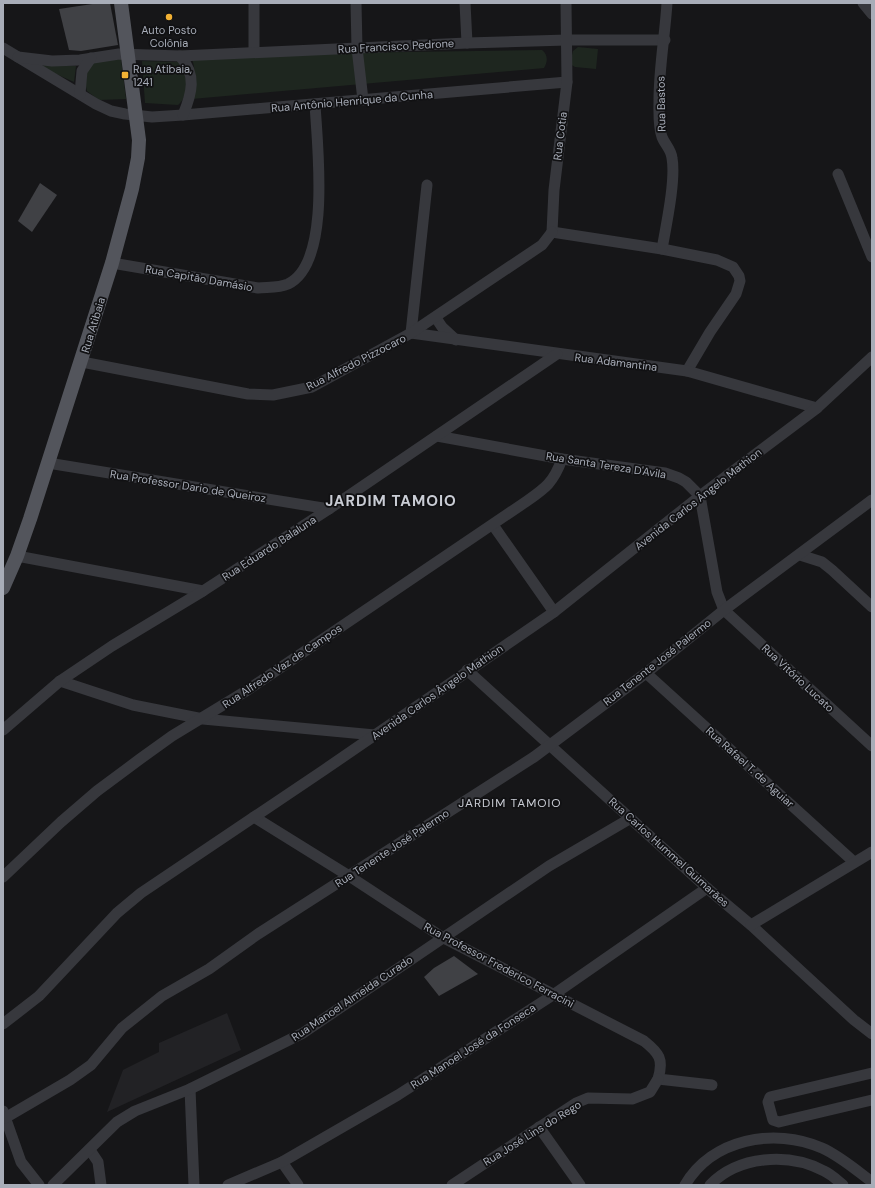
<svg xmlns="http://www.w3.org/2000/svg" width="875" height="1188" font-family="'DM Sans',sans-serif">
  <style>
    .built { fill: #222225 }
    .green { fill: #1e261f }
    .building { fill: #404145 }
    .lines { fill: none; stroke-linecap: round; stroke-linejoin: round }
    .minor { stroke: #37383d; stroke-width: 11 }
    .major { stroke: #53555c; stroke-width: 14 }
    .poi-dot { fill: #f2b134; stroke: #111113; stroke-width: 1.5 }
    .labels { text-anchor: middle; stroke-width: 3.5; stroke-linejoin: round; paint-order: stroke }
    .poi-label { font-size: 11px; fill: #a8adb8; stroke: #111113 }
    .street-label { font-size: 11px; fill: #a8adb8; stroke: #111113 }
    .neighbourhood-label { font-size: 12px; letter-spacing: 1px; fill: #c9ccd4; stroke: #111113 }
    .district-label { font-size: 15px; font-weight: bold; letter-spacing: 1px; fill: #c9ccd4; stroke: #111113 }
  </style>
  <rect width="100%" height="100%" fill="#161618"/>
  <path class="built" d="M 227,1013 L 241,1050 L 107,1112 L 123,1070 L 159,1052 L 159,1043 Z"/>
  <g class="green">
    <path d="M 578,47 L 598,49 L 596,69 L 575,67 L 570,64 L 573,51 Z"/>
    <path d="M 542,50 C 548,55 548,61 544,68 L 192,99 C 194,85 197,73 192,59 L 338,53 Z"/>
    <path d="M 121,59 L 126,99 L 99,100 L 87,91 L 84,79 L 93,61 Z"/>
    <path d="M 142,61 L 180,62 C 188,75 190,95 178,105 L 145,103 Z"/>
    <path d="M 36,65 L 76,66 L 74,82 Z"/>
  </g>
  <g class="building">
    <path d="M 99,3 L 110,3 L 118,45 L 81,51 L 69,50 L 59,9 Z"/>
    <path d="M 40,183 L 57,195 L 32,232 L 18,221 Z"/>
    <path d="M 454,956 L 478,974 L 439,996 L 424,977 L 434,968 Z"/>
  </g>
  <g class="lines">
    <g class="minor">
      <path d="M 356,3 L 357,48 L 363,100"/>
      <path d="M 465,3 L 467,43"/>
      <path d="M 863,3 L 872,14"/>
      <path d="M 3,48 L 96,104 L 111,111 L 125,114 L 152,117 L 183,115 L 567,82"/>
      <path d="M 254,52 L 254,3"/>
      <path d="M 180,56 C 197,75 192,93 183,115"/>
      <path d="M 18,57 L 52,61 L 80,60 L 119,54 L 180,56 L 467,43 L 567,40 L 665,40"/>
      <path d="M 80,94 L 82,71 L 91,58"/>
      <path d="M 838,174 L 872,257"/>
      <path d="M 552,232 L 662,249 L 717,260 L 733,267 L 739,276 L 740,281 L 736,294 L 710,332 L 687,371"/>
      <path d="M 552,232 L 554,190 L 567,82 L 566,3"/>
      <path d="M 662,249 C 666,226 676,180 672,158 C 671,149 665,145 662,137 C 658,126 659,112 659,100 C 659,68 665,35 667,3"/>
      <path d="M 112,263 L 258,288 C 268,287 279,288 288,284 C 332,263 317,144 315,104"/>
      <path d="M 436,318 L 442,327 L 456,340"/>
      <path d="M 411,333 L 687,371 L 817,408"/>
      <path d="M 411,333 L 427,185"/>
      <path d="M 82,362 L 248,394 L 273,395 L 312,387 L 411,333 L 542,245 L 552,232"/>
      <path d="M 437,436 L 562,459 L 665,473 L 679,478 L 686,482 L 700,496 L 717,592 L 724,610 L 872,746"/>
      <path d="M 48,463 L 329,509"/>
      <path d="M 493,525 L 554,612"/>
      <path d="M 800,555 L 822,562 L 832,570 L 872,607"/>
      <path d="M 17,556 L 203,591"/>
      <path d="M 467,670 L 707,888 L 751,925 L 854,1020 L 872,1034"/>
      <path d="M 646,673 L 854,862"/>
      <path d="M 60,681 L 133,705 L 203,719 L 375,735"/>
      <path d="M 3,730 L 60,681 L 112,646 L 203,591 L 329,509 L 557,354"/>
      <path d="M 254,817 L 349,876 L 442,937 L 644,1041 C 659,1053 664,1059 658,1079 L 712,1085"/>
      <path d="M 3,877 L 61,822 L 97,791 L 140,759 L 172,736 L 246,691 L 524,503 C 544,489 553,484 562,459"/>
      <path d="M 751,925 L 872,852"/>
      <path d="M 3,1024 L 39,996 L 117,913 L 141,893 L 324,770 L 554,612 L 700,496 L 817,408 L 872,357"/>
      <path d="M 872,1073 L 774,1096 L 770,1097 L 768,1102 L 773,1120 L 779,1122 L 872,1100"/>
      <path d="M 190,1089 L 194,1185"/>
      <path d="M 3,1111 L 21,1162 L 39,1185"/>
      <path d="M 5,1118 L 70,1080 L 91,1065 L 122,1028 L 162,996 L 209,969 L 258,934 L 534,757 L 646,673 L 724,610 L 872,500"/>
      <path d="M 539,1127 L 580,1185"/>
      <path d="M 90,1150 L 98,1162 L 101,1185"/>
      <path d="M 282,1162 L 298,1185"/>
      <path d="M 53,1185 L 117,1122 L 135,1111 L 190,1089 L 303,1033 L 549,866 L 631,818"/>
      <path d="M 228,1185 L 282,1162 L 398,1095 L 553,995 L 707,888"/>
      <path d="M 452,1185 L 576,1103 L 588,1098 L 632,1099 L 650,1092 L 658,1079"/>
      <path d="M 685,1185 C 712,1139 774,1127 822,1148 C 840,1156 856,1170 872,1182"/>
      <path d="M 710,1185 C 738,1156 788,1152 824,1171 C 831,1174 837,1180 843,1185"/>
    </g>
    <path class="major" d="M 3,588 L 17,556 L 30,519 L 112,263 L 132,189 L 138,158 L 139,140 L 121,3"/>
  </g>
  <g class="poi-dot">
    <circle cx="169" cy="17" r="4"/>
    <rect x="121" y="71" width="8" height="8" rx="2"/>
  </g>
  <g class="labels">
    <g class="poi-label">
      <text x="169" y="34">Auto Posto<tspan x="169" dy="13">Colônia</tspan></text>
      <text x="133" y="73" text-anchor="start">Rua Atibaia,<tspan x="133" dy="13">1241</tspan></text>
    </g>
    <g class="street-label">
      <text transform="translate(396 46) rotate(-3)" y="4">Rua Francisco Pedrone</text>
      <text transform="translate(352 101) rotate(-5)" y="4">Rua Antônio Henrique da Cunha</text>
      <text transform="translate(661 104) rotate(-91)" y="4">Rua Bastos</text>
      <text transform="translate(560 136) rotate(-83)" y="4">Rua Cotia</text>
      <text transform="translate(199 278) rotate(10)" y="4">Rua Capitão Damásio</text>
      <text transform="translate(93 325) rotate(-73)" y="4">Rua Atibaia</text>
      <text transform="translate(356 362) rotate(-27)" y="4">Rua Alfredo Pizzocaro</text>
      <text transform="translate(616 362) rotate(7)" y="4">Rua Adamantina</text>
      <text transform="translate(606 465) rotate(9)" y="4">Rua Santa Tereza D'Avila</text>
      <text transform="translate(188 486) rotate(9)" y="4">Rua Professor Dario de Queiroz</text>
      <text transform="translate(698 499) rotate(-38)" y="4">Avenida Carlos Ângelo Mathion</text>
      <text transform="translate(269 548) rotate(-33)" y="4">Rua Eduardo Balaluna</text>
      <text transform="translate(657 662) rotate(-38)" y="4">Rua Tenente José Palermo</text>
      <text transform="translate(282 666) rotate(-34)" y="4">Rua Alfredo Vaz de Campos</text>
      <text transform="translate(798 678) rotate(43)" y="4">Rua Vitório Lucato</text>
      <text transform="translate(437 692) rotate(-35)" y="4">Avenida Carlos Ângelo Mathion</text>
      <text transform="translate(750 767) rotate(42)" y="4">Rua Rafael T. de Aguiar</text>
      <text transform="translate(392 848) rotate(-33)" y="4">Rua Tenente José Palermo</text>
      <text transform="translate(669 852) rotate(42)" y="4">Rua Carlos Hummel Guimarães</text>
      <text transform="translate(499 965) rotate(28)" y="4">Rua Professor Frederico Ferracini</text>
      <text transform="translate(352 998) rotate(-34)" y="4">Rua Manoel Almeida Curado</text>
      <text transform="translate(473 1046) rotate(-33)" y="4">Rua Manoel José da Fonseca</text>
      <text transform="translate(532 1133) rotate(-32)" y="4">Rua José Lins do Rego</text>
    </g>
    <g class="neighbourhood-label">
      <text x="510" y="807">JARDIM TAMOIO</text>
    </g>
    <g class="district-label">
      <text x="391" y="506">JARDIM TAMOIO</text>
    </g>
  </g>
  <rect width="875" height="1188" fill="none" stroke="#a8adb8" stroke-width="8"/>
</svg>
